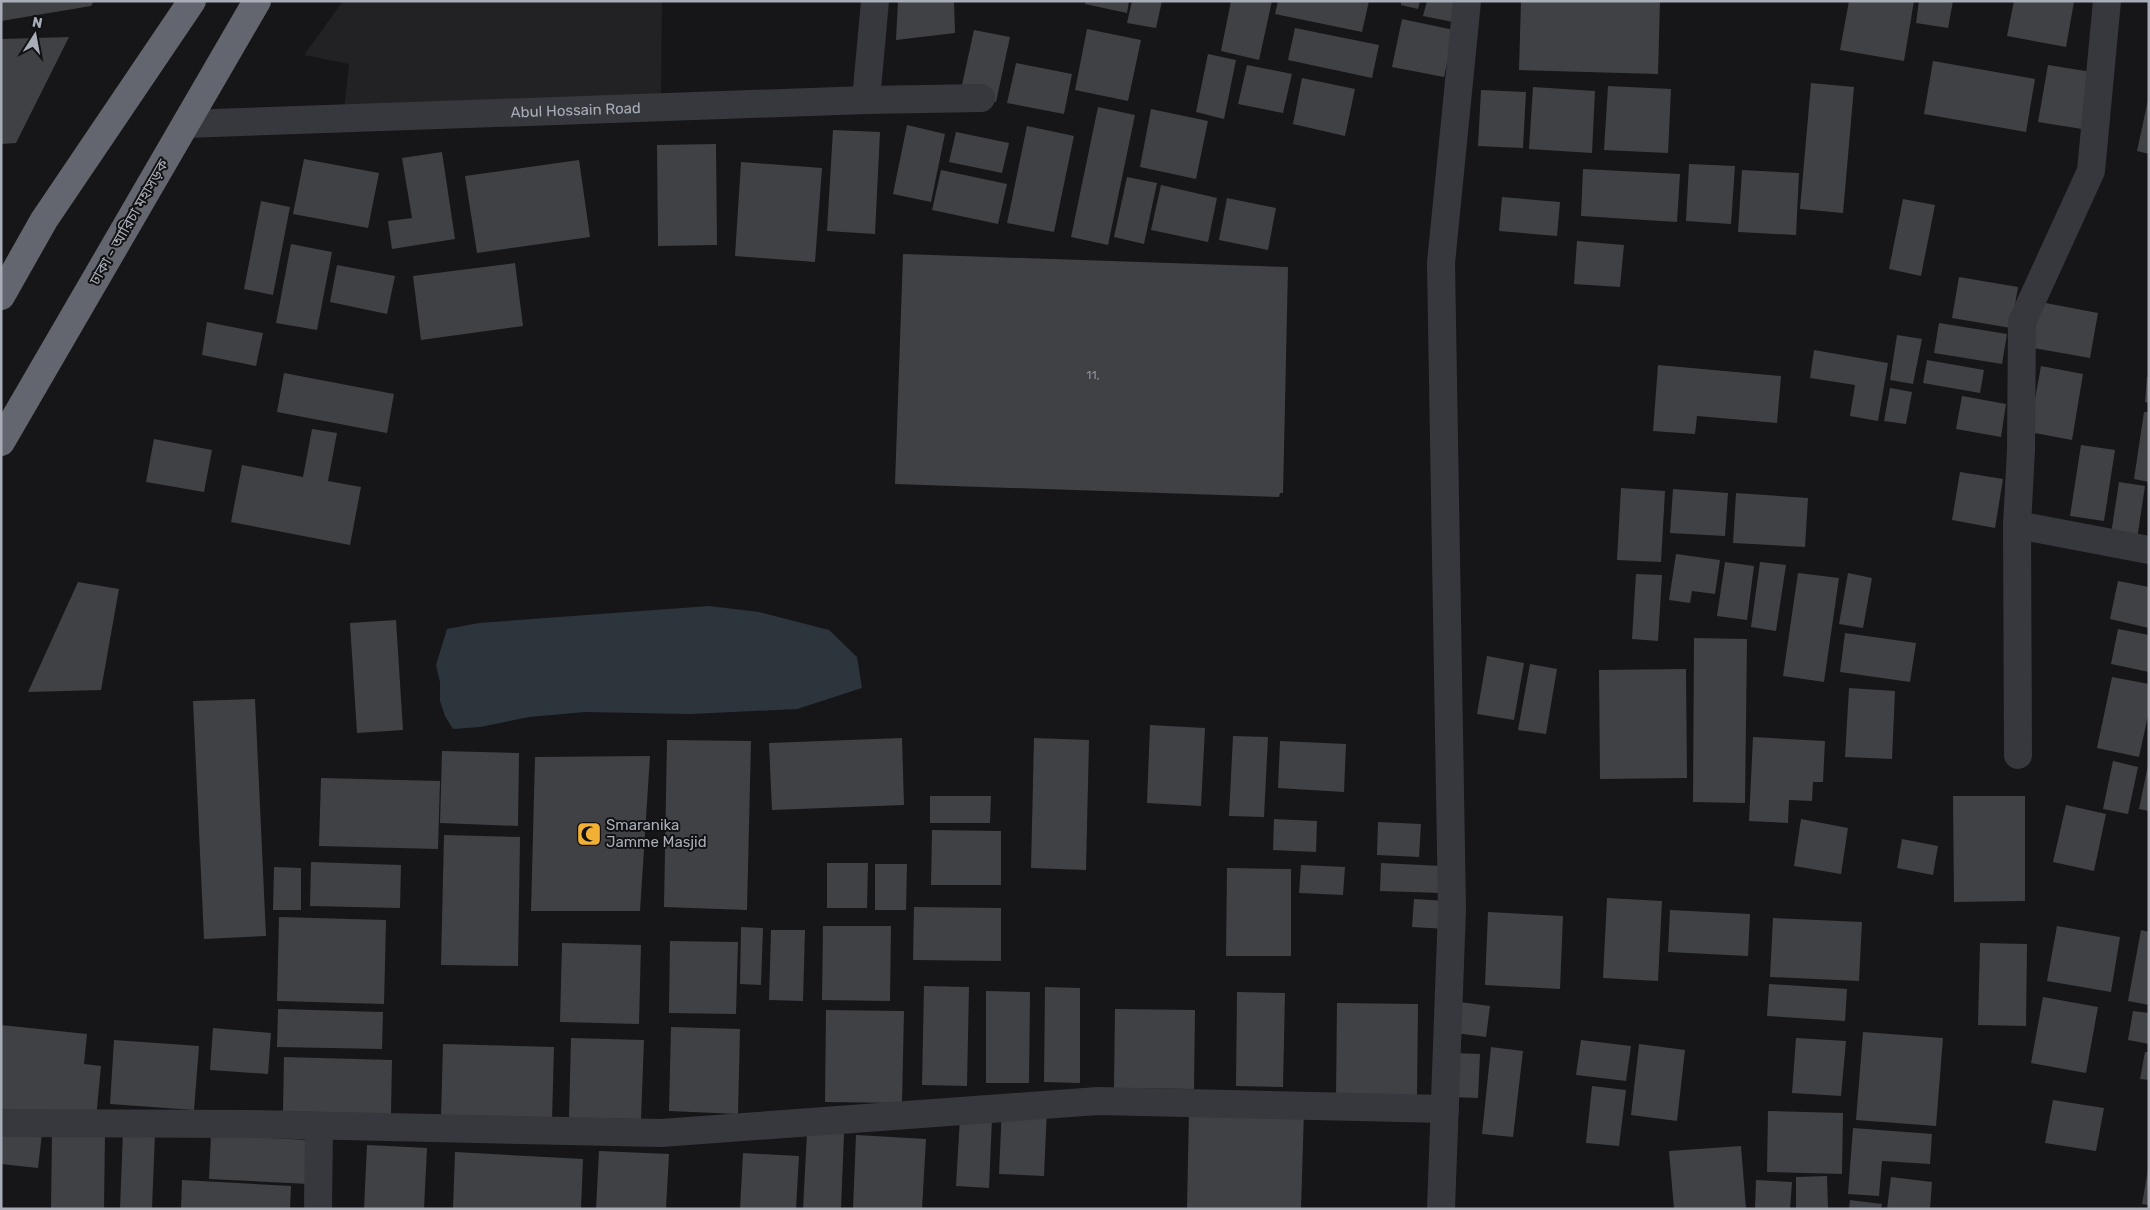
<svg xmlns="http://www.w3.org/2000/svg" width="2150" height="1210" font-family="Rubik,'Noto Sans Bengali',sans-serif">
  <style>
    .built { fill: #222225 }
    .water { fill: #2c353c }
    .building { fill: #404145 }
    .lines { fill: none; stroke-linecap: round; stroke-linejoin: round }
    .minor { stroke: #37383d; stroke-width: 28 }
    .highway { stroke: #63666e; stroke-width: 28 }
    .labels { text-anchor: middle; stroke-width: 4; stroke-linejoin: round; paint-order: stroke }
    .number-label { font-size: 12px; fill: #8e929b }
    .street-label { font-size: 15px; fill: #a8adb8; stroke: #111113 }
    .poi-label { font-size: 15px; fill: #a8adb8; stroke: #111113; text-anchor: start }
  </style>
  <rect width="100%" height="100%" fill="#161618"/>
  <path class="built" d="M 343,1 L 662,1 L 661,97 L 344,110 L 349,64 L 304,55 Z"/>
  <path class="water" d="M 709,606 L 759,612 L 829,630 L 857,657 L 862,688 L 797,709 L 690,714 L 585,712 L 529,717 L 480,727 L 453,729 L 445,716 L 440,701 L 440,682 L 436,665 L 447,629 L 479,623 Z"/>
  <g class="building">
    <path d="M 1,1 L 94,1 L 91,6 L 1,21 Z"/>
    <path d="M 898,1 L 954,1 L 955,33 L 896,40 Z"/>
    <path d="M 1085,1 L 1129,1 L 1127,13 L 1085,4 Z"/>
    <path d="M 1132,1 L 1162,1 L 1156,28 L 1127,23 Z"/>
    <path d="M 1231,1 L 1272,1 L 1259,60 L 1221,51 Z"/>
    <path d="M 1278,1 L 1369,1 L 1362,32 L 1275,14 Z"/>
    <path d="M 1401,1 L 1420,1 L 1418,9 L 1401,5 Z"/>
    <path d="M 1427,1 L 1458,1 L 1453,22 L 1423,16 Z"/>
    <path d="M 1521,1 L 1660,1 L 1658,74 L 1519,70 Z"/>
    <path d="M 1849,1 L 1914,1 L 1904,61 L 1840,50 Z"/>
    <path d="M 1919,1 L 1953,1 L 1948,28 L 1916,23 Z"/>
    <path d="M 2014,1 L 2074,2 L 2066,47 L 2007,36 Z"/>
    <path d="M 1402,19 L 1454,30 L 1444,77 L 1392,67 Z"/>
    <path d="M 1295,28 L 1379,45 L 1372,78 L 1288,60 Z"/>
    <path d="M 1087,29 L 1141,40 L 1128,101 L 1075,90 Z"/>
    <path d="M 974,30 L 1010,37 L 996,102 L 960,94 Z"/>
    <path d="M 69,37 L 16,143 L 1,144 L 1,39 Z"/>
    <path d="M 1208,54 L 1236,60 L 1224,119 L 1196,112 Z"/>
    <path d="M 1933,61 L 2035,79 L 2026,132 L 1924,114 Z"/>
    <path d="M 1016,63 L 1072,74 L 1064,114 L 1007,103 Z"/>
    <path d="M 1247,65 L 1292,74 L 1283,113 L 1238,104 Z"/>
    <path d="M 2048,65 L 2092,72 L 2082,129 L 2038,122 Z"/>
    <path d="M 1302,78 L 1355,89 L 1345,136 L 1293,124 Z"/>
    <path d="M 1811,83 L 1854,87 L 1843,213 L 1800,209 Z"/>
    <path d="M 1608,86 L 1671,89 L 1668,153 L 1604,150 Z"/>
    <path d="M 1533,87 L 1595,91 L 1592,153 L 1529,149 Z"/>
    <path d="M 1481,90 L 1526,92 L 1523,148 L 1478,146 Z"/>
    <path d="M 2148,100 L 2149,100 L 2149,154 L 2137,151 Z"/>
    <path d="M 1098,107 L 1135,115 L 1108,245 L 1071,237 Z"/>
    <path d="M 1151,109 L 1208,121 L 1196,179 L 1140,167 Z"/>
    <path d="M 907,125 L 945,134 L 931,202 L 893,194 Z"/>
    <path d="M 1027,126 L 1074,136 L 1054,232 L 1007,223 Z"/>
    <path d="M 833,130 L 880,132 L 875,234 L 827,231 Z"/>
    <path d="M 956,132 L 1009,143 L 1002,173 L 949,162 Z"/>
    <path d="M 716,144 L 717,245 L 658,246 L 657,145 Z"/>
    <path d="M 442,152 L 455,239 L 392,249 L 388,221 L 412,218 L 402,158 Z"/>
    <path d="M 304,159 L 379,173 L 368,228 L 293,214 Z"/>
    <path d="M 579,160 L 590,237 L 477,253 L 465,176 Z"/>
    <path d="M 741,162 L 822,168 L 815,262 L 735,256 Z"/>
    <path d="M 1689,164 L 1735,166 L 1731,224 L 1686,221 Z"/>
    <path d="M 1583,169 L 1680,174 L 1677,222 L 1581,216 Z"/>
    <path d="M 941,170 L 1007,184 L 998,224 L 932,210 Z"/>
    <path d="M 1742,170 L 1799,173 L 1796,235 L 1738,232 Z"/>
    <path d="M 1127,177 L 1157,183 L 1144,244 L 1114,237 Z"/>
    <path d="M 1161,185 L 1217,198 L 1208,242 L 1151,230 Z"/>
    <path d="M 1502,197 L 1560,202 L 1557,236 L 1499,231 Z"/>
    <path d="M 1227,198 L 1276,208 L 1268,250 L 1219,240 Z"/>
    <path d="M 1903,199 L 1935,205 L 1921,276 L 1889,269 Z"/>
    <path d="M 261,201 L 290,207 L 273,295 L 244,289 Z"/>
    <path d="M 1577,241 L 1624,245 L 1620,287 L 1574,284 Z"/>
    <path d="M 291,244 L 332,252 L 317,330 L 276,323 Z"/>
    <path d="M 903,254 L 1288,267 L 1283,493 L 1280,493 L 1279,497 L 895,484 Z"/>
    <path d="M 515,263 L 523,326 L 421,340 L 413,276 Z"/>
    <path d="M 337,265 L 395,276 L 387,314 L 330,302 Z"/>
    <path d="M 1959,277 L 2018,287 L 2011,328 L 1952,318 Z"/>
    <path d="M 2035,301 L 2098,313 L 2090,358 L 2027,347 Z"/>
    <path d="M 207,322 L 263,333 L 256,366 L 202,355 Z"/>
    <path d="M 1939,323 L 2007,334 L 2002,364 L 1934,353 Z"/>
    <path d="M 1897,335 L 1922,339 L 1913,384 L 1890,380 Z"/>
    <path d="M 1814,350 L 1888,363 L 1878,421 L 1850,416 L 1855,385 L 1810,378 Z"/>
    <path d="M 1927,360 L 1984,370 L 1980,393 L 1923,383 Z"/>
    <path d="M 1658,365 L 1781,376 L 1777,423 L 1697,416 L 1695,434 L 1653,431 Z"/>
    <path d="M 2041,366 L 2083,374 L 2072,440 L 2029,432 Z"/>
    <path d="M 284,373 L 394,394 L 387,433 L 277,412 Z"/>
    <path d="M 2147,377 L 2149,377 L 2149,403 L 2145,402 Z"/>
    <path d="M 1890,388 L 1912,392 L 1906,424 L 1884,421 Z"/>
    <path d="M 1962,396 L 2006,404 L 2001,437 L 1956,429 Z"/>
    <path d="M 2144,412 L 2149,412 L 2149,482 L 2134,479 Z"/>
    <path d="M 312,429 L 337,433 L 328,481 L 361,487 L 350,545 L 231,522 L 242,465 L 303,477 Z"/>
    <path d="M 154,439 L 212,450 L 204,492 L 146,482 Z"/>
    <path d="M 2081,445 L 2115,450 L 2104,521 L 2070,516 Z"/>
    <path d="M 1960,472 L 2003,479 L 1995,528 L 1952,520 Z"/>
    <path d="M 2119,482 L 2145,486 L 2137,539 L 2111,534 Z"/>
    <path d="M 1621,488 L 1665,491 L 1661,562 L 1617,560 Z"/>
    <path d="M 1673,489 L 1728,493 L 1725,536 L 1670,533 Z"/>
    <path d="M 1736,493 L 1808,498 L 1805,547 L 1733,543 Z"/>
    <path d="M 1676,554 L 1720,560 L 1715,594 L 1692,591 L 1690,603 L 1669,600 Z"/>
    <path d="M 1725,562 L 1754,566 L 1747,620 L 1717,616 Z"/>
    <path d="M 1760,562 L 1786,565 L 1776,631 L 1751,627 Z"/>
    <path d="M 1798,573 L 1839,578 L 1824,682 L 1783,676 Z"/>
    <path d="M 1848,573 L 1872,578 L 1863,628 L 1839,624 Z"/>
    <path d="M 1636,574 L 1662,575 L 1658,641 L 1632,639 Z"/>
    <path d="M 2118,581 L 2149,587 L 2149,628 L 2110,619 Z"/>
    <path d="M 78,582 L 119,589 L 101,690 L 28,692 Z"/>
    <path d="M 396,620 L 403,730 L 357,733 L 350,623 Z"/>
    <path d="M 2118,629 L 2149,635 L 2149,672 L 2111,664 Z"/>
    <path d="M 1845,633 L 1916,643 L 1910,682 L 1840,672 Z"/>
    <path d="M 1694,638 L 1747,639 L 1745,803 L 1693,802 Z"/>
    <path d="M 1487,656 L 1524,663 L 1514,720 L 1477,714 Z"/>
    <path d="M 1530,664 L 1557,669 L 1546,734 L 1518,730 Z"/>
    <path d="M 1686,669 L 1687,778 L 1600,779 L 1599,670 Z"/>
    <path d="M 2112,677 L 2149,684 L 2149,711 L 2139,757 L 2097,748 Z"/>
    <path d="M 1849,688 L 1895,691 L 1892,759 L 1845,757 Z"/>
    <path d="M 255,699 L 266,936 L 204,939 L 193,701 Z"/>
    <path d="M 1150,725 L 1205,728 L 1201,806 L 1147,803 Z"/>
    <path d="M 1233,736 L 1268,737 L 1264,817 L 1229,816 Z"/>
    <path d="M 1753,737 L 1825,741 L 1823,782 L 1813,782 L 1812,801 L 1789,800 L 1788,823 L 1749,821 Z"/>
    <path d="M 902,738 L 904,805 L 772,810 L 769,743 Z"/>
    <path d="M 1034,738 L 1089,740 L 1086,870 L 1031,868 Z"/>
    <path d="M 667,740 L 751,741 L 747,910 L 664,907 Z"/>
    <path d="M 1280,741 L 1346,744 L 1344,792 L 1278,788 Z"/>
    <path d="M 442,751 L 519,753 L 518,826 L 440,823 Z"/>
    <path d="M 650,756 L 640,911 L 531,911 L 535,757 Z"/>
    <path d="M 2113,761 L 2138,767 L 2128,814 L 2103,809 Z"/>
    <path d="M 2148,765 L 2149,766 L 2149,811 L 2139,809 Z"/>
    <path d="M 321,778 L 440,781 L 438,849 L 319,846 Z"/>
    <path d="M 930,796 L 991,796 L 990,823 L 930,823 Z"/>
    <path d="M 1953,796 L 2025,796 L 2025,901 L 1954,902 Z"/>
    <path d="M 2066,805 L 2106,814 L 2094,871 L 2053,862 Z"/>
    <path d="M 1274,819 L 1317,821 L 1316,852 L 1273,850 Z"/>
    <path d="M 1801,819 L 1848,828 L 1841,874 L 1794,866 Z"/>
    <path d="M 1378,822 L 1421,824 L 1419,857 L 1377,855 Z"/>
    <path d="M 932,830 L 1001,831 L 1001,885 L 931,885 Z"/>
    <path d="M 444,835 L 520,837 L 518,966 L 441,965 Z"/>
    <path d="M 1902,839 L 1938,846 L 1933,875 L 1897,868 Z"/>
    <path d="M 311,862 L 401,865 L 400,908 L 310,906 Z"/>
    <path d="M 827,863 L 868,863 L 867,908 L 827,908 Z"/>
    <path d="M 1381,863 L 1442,866 L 1441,893 L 1380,891 Z"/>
    <path d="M 875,864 L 907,864 L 906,910 L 875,910 Z"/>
    <path d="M 1301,865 L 1345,867 L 1343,895 L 1299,893 Z"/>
    <path d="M 274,867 L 301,868 L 301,910 L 273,910 Z"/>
    <path d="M 1227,868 L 1291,869 L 1291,956 L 1226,956 Z"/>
    <path d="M 1607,898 L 1662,901 L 1658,981 L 1603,978 Z"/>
    <path d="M 1414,899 L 1447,901 L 1446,929 L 1412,927 Z"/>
    <path d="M 914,907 L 1001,908 L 1001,961 L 913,960 Z"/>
    <path d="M 1670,910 L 1750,914 L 1748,956 L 1668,952 Z"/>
    <path d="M 1488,912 L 1563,916 L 1560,989 L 1485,985 Z"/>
    <path d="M 279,917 L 386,920 L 384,1004 L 277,1001 Z"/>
    <path d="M 1773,918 L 1862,922 L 1859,981 L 1770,977 Z"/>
    <path d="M 823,926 L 891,926 L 890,1001 L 822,1000 Z"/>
    <path d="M 2057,926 L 2120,937 L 2111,992 L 2047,981 Z"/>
    <path d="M 741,927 L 763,928 L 761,985 L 740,984 Z"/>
    <path d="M 771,930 L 805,930 L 803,1001 L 769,1000 Z"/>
    <path d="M 2141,930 L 2149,932 L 2149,1005 L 2128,1001 Z"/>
    <path d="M 670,941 L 738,942 L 736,1014 L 669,1013 Z"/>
    <path d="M 562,943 L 641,945 L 639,1024 L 560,1022 Z"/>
    <path d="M 1980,943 L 2027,944 L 2026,1026 L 1978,1025 Z"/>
    <path d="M 1769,984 L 1847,989 L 1845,1021 L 1767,1016 Z"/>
    <path d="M 924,986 L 969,987 L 967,1086 L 922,1085 Z"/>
    <path d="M 1045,987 L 1080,988 L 1080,1083 L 1044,1082 Z"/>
    <path d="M 986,991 L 1030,992 L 1029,1083 L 986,1083 Z"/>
    <path d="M 1237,992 L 1285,993 L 1283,1087 L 1236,1086 Z"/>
    <path d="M 2043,997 L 2098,1007 L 2086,1073 L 2031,1063 Z"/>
    <path d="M 1452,1001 L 1490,1006 L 1486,1037 L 1448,1032 Z"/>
    <path d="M 1337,1003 L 1418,1004 L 1417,1098 L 1336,1098 Z"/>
    <path d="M 278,1009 L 383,1012 L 382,1049 L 277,1047 Z"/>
    <path d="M 1115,1009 L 1195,1010 L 1194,1089 L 1114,1088 Z"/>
    <path d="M 826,1010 L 904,1011 L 902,1103 L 825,1102 Z"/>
    <path d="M 2133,1011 L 2149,1013 L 2149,1044 L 2128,1040 Z"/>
    <path d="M 1,1025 L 87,1034 L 84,1064 L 101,1066 L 96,1119 L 1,1109 Z"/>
    <path d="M 671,1027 L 740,1029 L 738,1114 L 669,1111 Z"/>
    <path d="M 213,1028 L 271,1033 L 268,1074 L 210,1070 Z"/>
    <path d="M 1863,1032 L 1943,1038 L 1936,1126 L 1856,1120 Z"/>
    <path d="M 571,1038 L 644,1040 L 641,1119 L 569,1118 Z"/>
    <path d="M 1796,1038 L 1846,1041 L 1841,1096 L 1792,1093 Z"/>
    <path d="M 114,1040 L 199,1046 L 194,1110 L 110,1104 Z"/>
    <path d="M 1581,1040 L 1631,1046 L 1626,1081 L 1576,1075 Z"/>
    <path d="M 443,1044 L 554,1047 L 552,1120 L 441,1117 Z"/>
    <path d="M 1639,1044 L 1685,1050 L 1677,1121 L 1631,1115 Z"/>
    <path d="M 1491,1047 L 1523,1051 L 1513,1137 L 1482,1134 Z"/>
    <path d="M 2145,1052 L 2149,1052 L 2149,1080 L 2140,1079 Z"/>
    <path d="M 1451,1053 L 1480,1054 L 1478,1098 L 1449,1097 Z"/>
    <path d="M 284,1057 L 392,1060 L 391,1114 L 283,1111 Z"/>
    <path d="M 1592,1086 L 1626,1090 L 1619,1146 L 1586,1143 Z"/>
    <path d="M 2053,1100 L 2104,1108 L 2096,1151 L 2045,1143 Z"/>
    <path d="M 1002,1106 L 1047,1108 L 1044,1176 L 999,1174 Z"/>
    <path d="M 1189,1109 L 1304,1111 L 1301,1209 L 1187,1209 Z"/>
    <path d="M 1768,1111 L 1843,1113 L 1842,1174 L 1767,1172 Z"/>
    <path d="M 960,1117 L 992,1118 L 989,1188 L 956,1186 Z"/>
    <path d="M 1853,1128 L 1932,1134 L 1930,1164 L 1882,1161 L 1879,1196 L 1848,1194 Z"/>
    <path d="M 1,1129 L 42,1134 L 38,1168 L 1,1164 Z"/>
    <path d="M 52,1130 L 105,1131 L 104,1209 L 51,1209 Z"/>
    <path d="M 123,1131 L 155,1133 L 152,1209 L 120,1209 Z"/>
    <path d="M 807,1133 L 844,1134 L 841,1209 L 803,1209 Z"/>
    <path d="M 211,1135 L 310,1140 L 309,1184 L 209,1179 Z"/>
    <path d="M 856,1135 L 926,1139 L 922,1209 L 853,1209 Z"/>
    <path d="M 367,1145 L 427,1148 L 424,1209 L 364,1209 Z"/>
    <path d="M 1741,1146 L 1746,1209 L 1674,1209 L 1669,1151 Z"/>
    <path d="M 599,1151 L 669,1154 L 666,1209 L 596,1209 Z"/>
    <path d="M 455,1152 L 583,1159 L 581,1209 L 453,1209 Z"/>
    <path d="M 743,1153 L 799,1156 L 796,1209 L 740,1209 Z"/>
    <path d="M 2148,1170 L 2149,1170 L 2149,1205 L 2142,1204 Z"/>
    <path d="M 1827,1176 L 1828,1209 L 1796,1209 L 1796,1177 Z"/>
    <path d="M 1891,1177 L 1932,1182 L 1930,1209 L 1887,1209 Z"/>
    <path d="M 182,1180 L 291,1186 L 290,1209 L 181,1209 Z"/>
    <path d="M 1756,1180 L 1792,1182 L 1790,1209 L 1755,1209 Z"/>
    <path d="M 1850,1200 L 1882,1204 L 1881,1209 L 1849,1209 Z"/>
  </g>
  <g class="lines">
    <g class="minor">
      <path d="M 2107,1 L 2091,171 L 2022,322 L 2021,450 L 2017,525 L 2149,550"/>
      <path d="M 866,100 L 875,1"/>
      <path id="s1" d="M 186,124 L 866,100 L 981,98"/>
      <path d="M 2017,525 L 2018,755"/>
      <path d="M 1,1123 L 249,1124 L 661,1133 L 1098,1101 L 1445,1109"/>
      <path d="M 318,1209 L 319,1126"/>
      <path d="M 1441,1209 L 1452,909 L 1441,263 L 1467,1"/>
    </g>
    <g class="highway">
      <path d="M 1,296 L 44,220 L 192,1"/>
      <path d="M 1,442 L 257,1"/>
    </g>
  </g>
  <defs>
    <symbol id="mosque-square" viewBox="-11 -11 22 22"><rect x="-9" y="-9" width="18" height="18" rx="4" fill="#f2b134" stroke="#111113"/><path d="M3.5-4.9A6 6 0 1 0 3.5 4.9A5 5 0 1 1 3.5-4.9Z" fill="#111"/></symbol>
  </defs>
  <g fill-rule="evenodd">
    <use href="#mosque-square" x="575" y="820" width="28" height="28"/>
  </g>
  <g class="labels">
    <g class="number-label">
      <text x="1093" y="379">11,</text>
    </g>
    <g class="street-label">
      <text dy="5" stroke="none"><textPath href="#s1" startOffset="390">Abul Hossain Road</textPath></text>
      <text transform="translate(129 222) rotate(-60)" y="5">ঢাকা - আরিচা মহাসড়ক</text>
    </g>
    <g class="poi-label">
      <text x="606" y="830">Smaranika<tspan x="606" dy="17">Jamme Masjid</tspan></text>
    </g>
  </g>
  <rect width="2150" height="1210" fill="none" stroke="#a8adb8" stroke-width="5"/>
  <g transform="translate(35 35) rotate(11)" stroke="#111113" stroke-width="4" paint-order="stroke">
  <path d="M0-4L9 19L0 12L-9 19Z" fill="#a8adb8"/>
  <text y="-8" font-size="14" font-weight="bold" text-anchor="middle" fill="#a8adb8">N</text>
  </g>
</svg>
